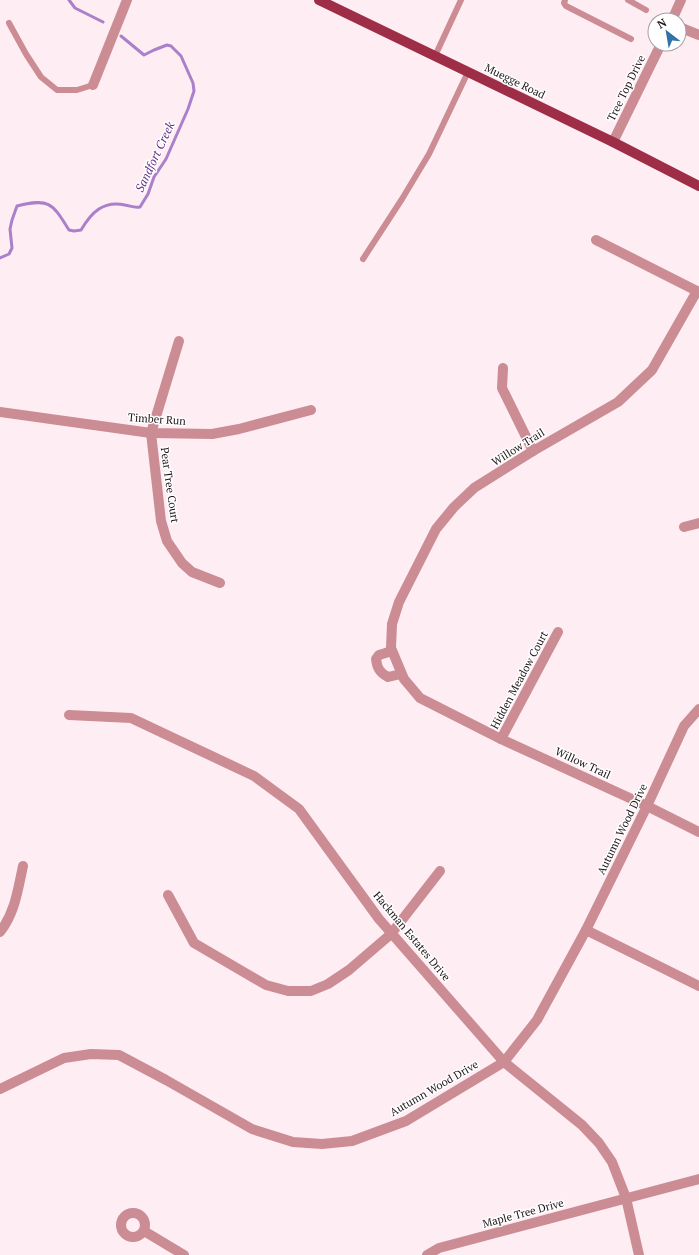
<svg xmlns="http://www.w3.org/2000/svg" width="699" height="1255" font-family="'PT Serif',serif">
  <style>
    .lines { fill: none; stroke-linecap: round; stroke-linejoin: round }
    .stream { stroke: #a980c9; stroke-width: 3 }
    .service { stroke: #cc8c94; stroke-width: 6 }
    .minor { stroke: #cc8c94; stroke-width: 10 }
    .tertiary { stroke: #cc8c94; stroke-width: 10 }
    .primary { stroke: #9e2e47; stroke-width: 10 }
    .labels { text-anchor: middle; stroke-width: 3; stroke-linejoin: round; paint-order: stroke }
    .street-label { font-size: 11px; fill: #1f1519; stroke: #fff }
    .water-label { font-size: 12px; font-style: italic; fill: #663289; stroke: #fff }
  </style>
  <rect width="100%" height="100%" fill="#ffedf4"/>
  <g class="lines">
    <g class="stream">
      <path d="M 69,0 L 75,8 L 103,22"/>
      <path d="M 0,258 L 9,254 L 12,248 L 10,229 L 12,220 L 17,206 C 50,198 52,203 69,230 L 74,231 L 81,230 C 91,213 103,200 125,205 C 131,206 134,208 140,207 L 148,194 L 154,177 L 166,159 L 188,109 L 194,91 L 193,83 L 181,56 L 171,46 L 167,45 L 154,50 L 144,55 L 121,36"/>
    </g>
    <g class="service">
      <path d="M 565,0 L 564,3 L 566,6 L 631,39"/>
      <path d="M 628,0 L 646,10"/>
      <path d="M 9,23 L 26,54 L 41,77 L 57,90 L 77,90 L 93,85"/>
      <path d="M 435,56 L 461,0"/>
      <path d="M 363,259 L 402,199 L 429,154 L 468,72"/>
    </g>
    <g class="minor">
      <path d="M 679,27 L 699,35"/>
      <path d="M 93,85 L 127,0"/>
      <path d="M 596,240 L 699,292"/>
      <path d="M 697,291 L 652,370 L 618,402 L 533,451 L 474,488 L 454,507 L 436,529 L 399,602 L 392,624 L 391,648 L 404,679 L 420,698 L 501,739 L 647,806 L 699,832"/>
      <path d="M 179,341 L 151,433 L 161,521 L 167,541 L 182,563 L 192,572 L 220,583"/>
      <path d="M 503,368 L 502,388 L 533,451"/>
      <path d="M 0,412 L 151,433 L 212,434 L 239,429 L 311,410"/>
      <path d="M 684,527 L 699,523"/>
      <path d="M 392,651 L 379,655 L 376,659 C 377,668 380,673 388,677 L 401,674"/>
      <path d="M 69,715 L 131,718 L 254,776 L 299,809 L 379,919 L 504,1062 L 582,1125 L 599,1143 L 612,1162 L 626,1198 L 639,1255"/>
      <path d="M 501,739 L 558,632"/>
      <path d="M 168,895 L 194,943 L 266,985 L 288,991 L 311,991 L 328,984 L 349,970 L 391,934 L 440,871"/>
      <path d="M 586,930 L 699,986"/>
      <path d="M 0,932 C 15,913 18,889 23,866"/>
      <path d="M 0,1089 L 64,1058 L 91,1054 L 119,1055 L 166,1080 L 252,1129 L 293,1142 L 322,1144 L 352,1141 L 406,1121 L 504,1062 L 537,1020 L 586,930 L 647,806 L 684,726 L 699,709"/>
      <circle cx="133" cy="1225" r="12"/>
      <path d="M 144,1231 L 184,1255"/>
      <path d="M 427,1255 L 439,1248 L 699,1179"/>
    </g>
    <g class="tertiary">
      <path d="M 672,20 L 681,0"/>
      <path d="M 613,142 L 661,44"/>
    </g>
    <path class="primary" d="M 319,0 L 613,142 L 699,186"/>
  </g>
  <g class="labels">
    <g class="street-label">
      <text transform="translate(515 81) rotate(26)" y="4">Muegge Road</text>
      <text transform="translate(626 88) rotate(-64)" y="4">Tree Top Drive</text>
      <text transform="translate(157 419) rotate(4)" y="4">Timber Run</text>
      <text transform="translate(518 447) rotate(-32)" y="4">Willow Trail</text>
      <text transform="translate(170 485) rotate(82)" y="4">Pear Tree Court</text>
      <text transform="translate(519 680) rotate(-62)" y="4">Hidden Meadow Court</text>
      <text transform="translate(583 763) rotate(25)" y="4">Willow Trail</text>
      <text transform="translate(622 829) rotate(-64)" y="4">Autumn Wood Drive</text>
      <text transform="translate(412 936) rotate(50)" y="4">Hackman Estates Drive</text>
      <text transform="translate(434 1088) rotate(-30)" y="4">Autumn Wood Drive</text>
      <text transform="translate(523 1213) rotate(-15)" y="4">Maple Tree Drive</text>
    </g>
    <g class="water-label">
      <text transform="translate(155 157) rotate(-65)" y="4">Sandfort Creek</text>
    </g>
  </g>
  <g transform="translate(667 32) rotate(329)"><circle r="19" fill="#ffffff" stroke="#a5a1a3"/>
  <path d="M0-3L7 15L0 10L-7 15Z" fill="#3272a8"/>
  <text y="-6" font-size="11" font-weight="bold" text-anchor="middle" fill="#1f1519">N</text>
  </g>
</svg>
